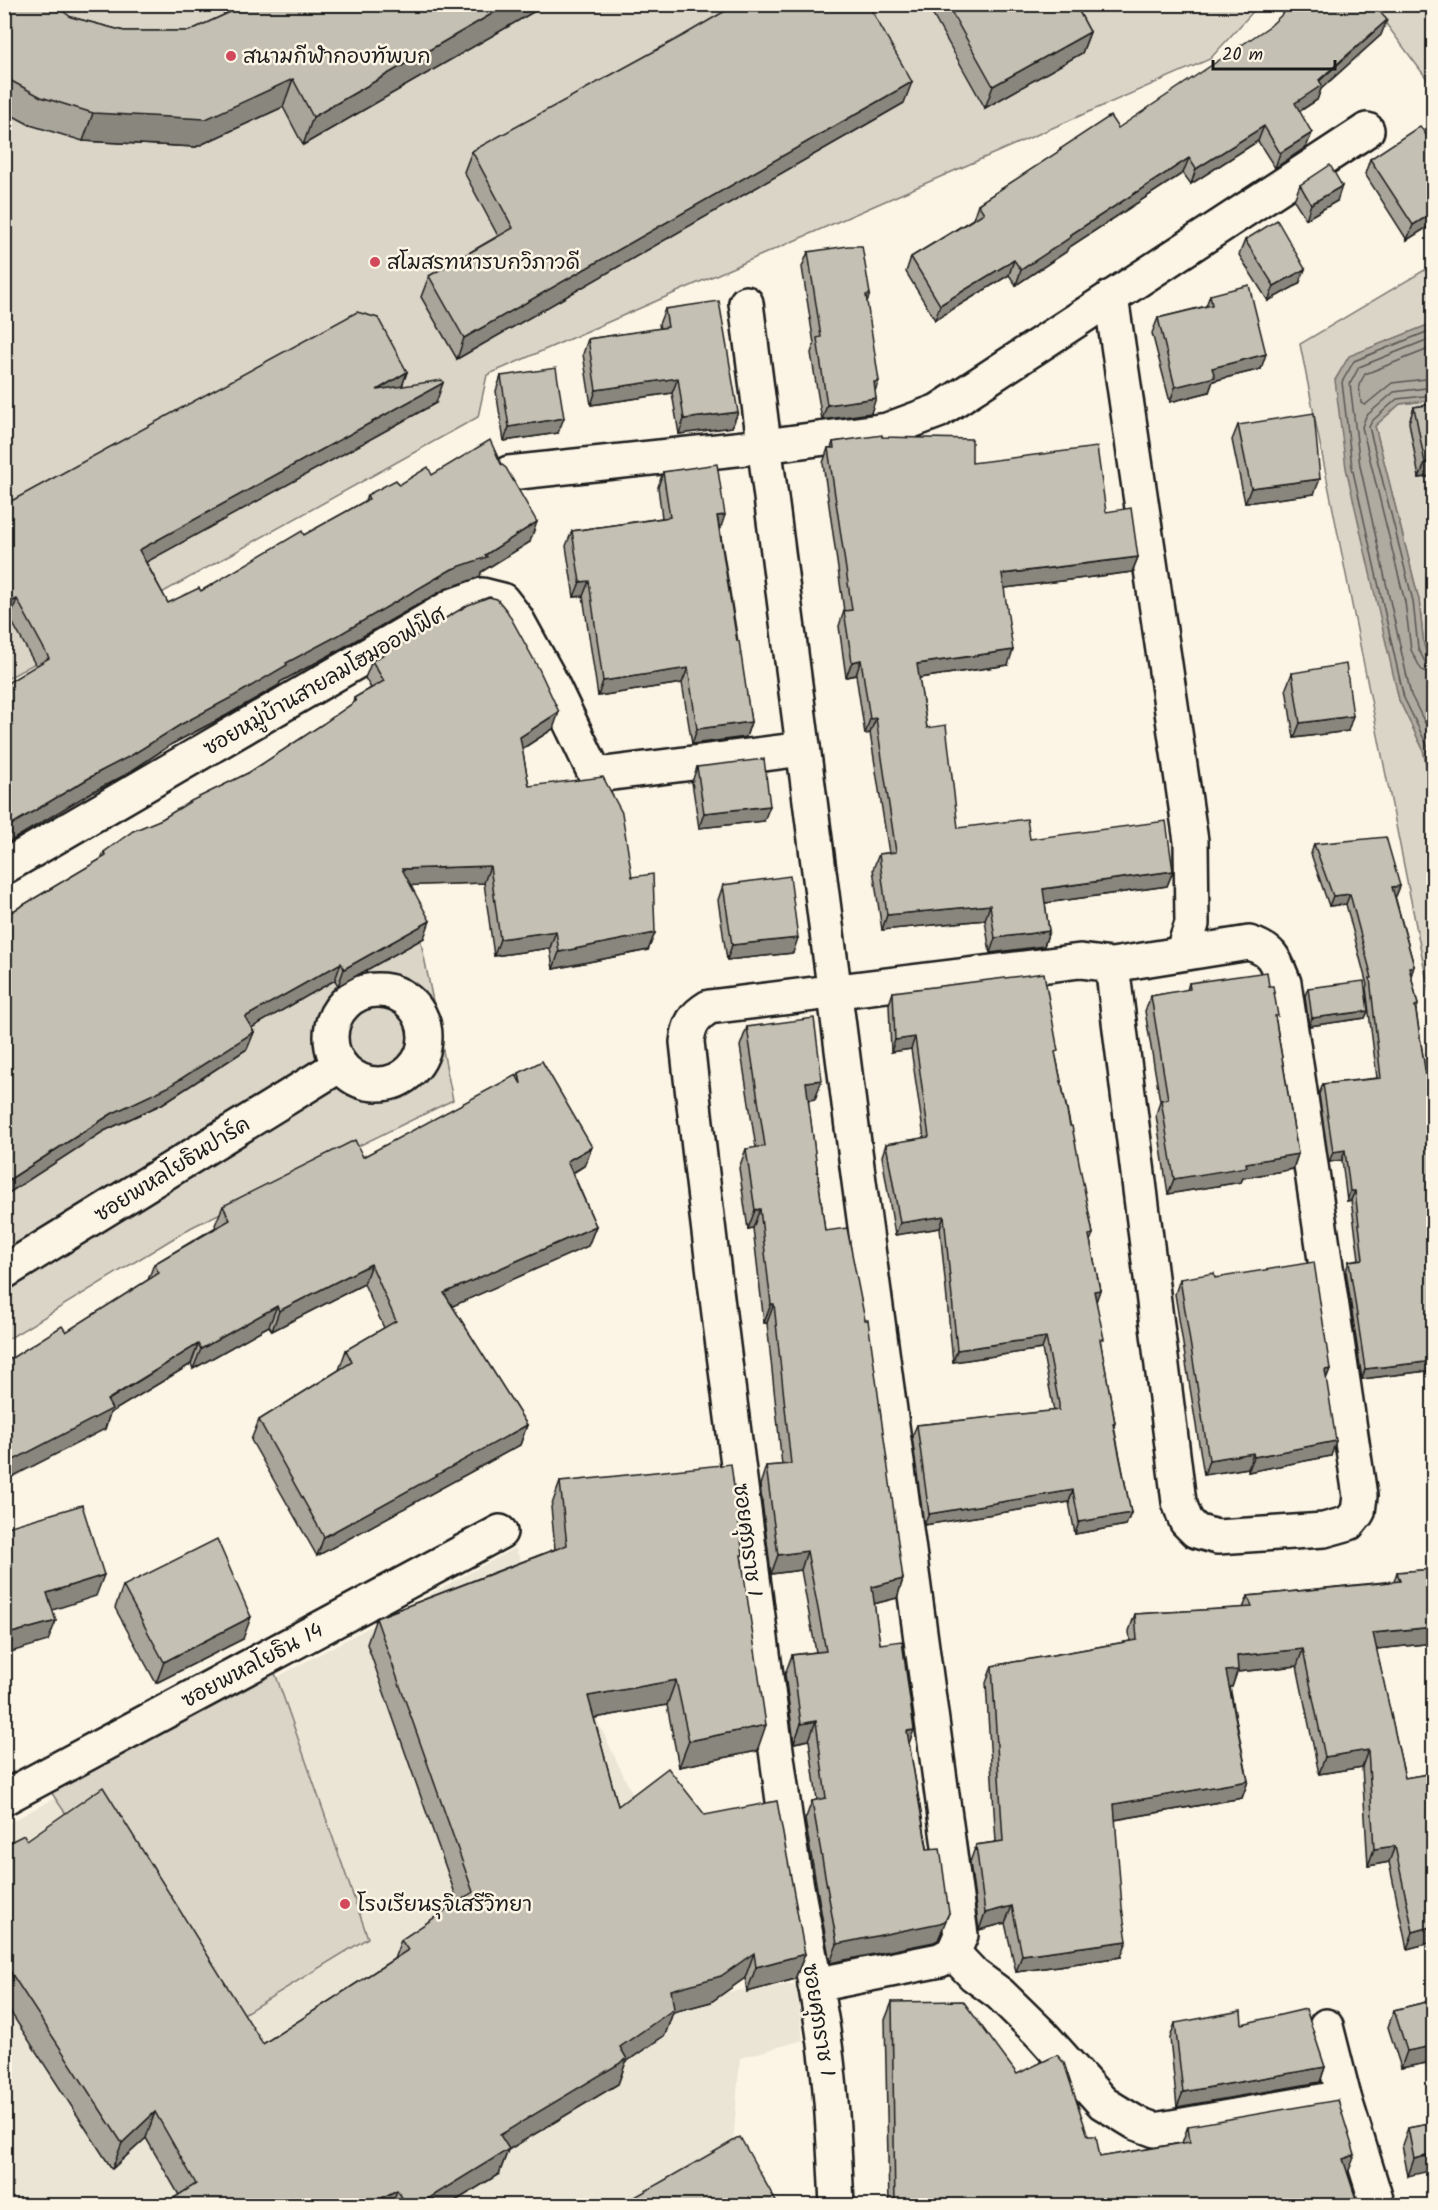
<svg xmlns="http://www.w3.org/2000/svg" width="1438" height="2210" font-family="Kalam,'Playpen Sans Thai',sans-serif">
  <style>
    .built { fill: #ebe5d6 }
    .green { fill: #dbd5c8; stroke: #7c7872; stroke-width: 1.5 }
    .water { fill: #b0aba1; stroke: #75726c; stroke-width: 1.5 }
    .lines { fill: none; stroke-linecap: round; stroke-linejoin: round }
    .shore { stroke: #575551; stroke-width: 1.5 }
    .minor-casing { stroke: #1c1c1c; stroke-width: 38 }
    .minor { stroke: #fcf5e5; stroke-width: 33 }
    .wall { fill: #a9a59a; stroke: #1c1c1c; stroke-width: 1.5 }
    .shaded-wall { fill: #89867d; stroke: #1c1c1c; stroke-width: 1.5 }
    .building { fill: #c4c0b3; stroke: #1c1c1c; stroke-width: 1.5 }
    .poi-dot { fill: #d1495b; stroke: #fcf5e5; stroke-width: 2 }
    .labels { text-anchor: middle; stroke-width: 5; stroke-linejoin: round; paint-order: stroke }
    .poi-label { font-size: 21px; fill: #1c1c1c; stroke: #fcf5e5; text-anchor: start }
    .street-label { font-size: 21px; fill: #1c1c1c; stroke: #fcf5e5 }
  </style>
  <rect width="100%" height="100%" fill="#fcf5e5"/>
  <filter id="ink" filterUnits="userSpaceOnUse"><feTurbulence type="fractalNoise" baseFrequency=".0167" numOctaves="2"/><feDisplacementMap in="SourceGraphic" scale="12" xChannelSelector="R" yChannelSelector="G"/><feConvolveMatrix kernelMatrix="1 2 1 2 8 2 1 2 1" color-interpolation-filters="sRGB"/></filter>
  <g filter="url(#ink)">
    <path class="built" d="M 515,1548 L 727,1992 L 796,1984 L 803,2040 L 740,2058 L 732,2158 L 639,2205 L 5,2206 L 5,1825 Z"/>
    <g class="green">
      <path d="M 4,5 L 1259,5 L 1210,59 L 487,375 L 478,417 L 5,680 Z"/>
      <path d="M 1372,5 L 1433,5 L 1433,87 Z"/>
      <path d="M 1433,265 L 1433,323 L 1350,356 L 1399,700 L 1423,749 L 1433,800 L 1433,1011 L 1300,344 Z"/>
      <path d="M 1433,400 L 1433,665 L 1424,646 L 1419,600 L 1375,426 L 1400,404 Z"/>
      <path d="M 419,932 L 453,1100 L 192,1227 L 5,1341 L 5,1184 L 250,1028 Z"/>
      <path d="M 274,1670 L 368,1938 L 214,2032 L 49,1789 Z"/>
    </g>
    <path class="water" d="M 1433,323 L 1433,400 L 1400,404 L 1375,426 L 1419,600 L 1424,646 L 1433,665 L 1433,800 L 1423,749 L 1399,700 L 1346,468 L 1335,380 L 1349,356 Z"/>
    <g class="lines">
      <g class="shore">
        <path d="M 1434,329 L 1354,361 L 1342,382 L 1352,467 L 1404,698 L 1428,747 L 1434,772"/>
        <path d="M 1434,337 L 1359,367 L 1350,384 L 1360,466 L 1411,695 L 1434,741"/>
        <path d="M 1434,347 L 1365,374 L 1359,385 L 1361,403 L 1365,405 L 1392,383 L 1434,378"/>
        <path d="M 1434,387 L 1394,392 L 1366,416 L 1362,427 L 1405,602 L 1411,650 L 1421,669 L 1427,673 L 1434,674"/>
        <path d="M 1434,395 L 1397,399 L 1372,421 L 1369,427 L 1413,601 L 1418,648 L 1426,664 L 1434,666"/>
      </g>
      <defs>
        <g id="minor">
          <path d="M 1111,297 L 1191,841 L 1192,924 L 1182,953"/>
          <path d="M 746,303 L 858,1174 L 961,1935 L 953,1953 L 940,1960 L 815,1985"/>
          <path d="M 509,473 L 764,446 L 887,430 L 938,411 L 1367,130"/>
          <path d="M 4,867 L 454,605 L 482,595 L 502,600 L 516,618 L 549,678 L 593,770 L 605,774 L 803,749"/>
          <circle cx="378" cy="1037" r="47"/>
          <path d="M 4,1272 L 340,1065"/>
          <path d="M 4,1798 L 500,1532"/>
          <path d="M 953,1953 L 974,1975 L 1000,1994 L 1041,2034 L 1103,2103 L 1136,2123 L 1155,2130 L 1344,2097"/>
          <path d="M 1326,2026 L 1344,2097 L 1378,2206"/>
          <path d="M 837,2206 C 834,2139 831,2072 819,2006 C 808,1940 793,1875 784,1808 C 749,1553 715,1298 687,1042 C 689,1024 694,1016 709,1007 L 1080,961 L 1112,965 L 1249,943 C 1274,951 1275,960 1284,983 L 1360,1496 L 1358,1512 L 1349,1523 L 1324,1530 L 1217,1537 L 1196,1531 L 1186,1521 L 1179,1502 L 1112,965"/>
        </g>
      </defs>
      <use href="#minor" class="minor-casing"/>
      <use href="#minor" class="minor"/>
    </g>
    <g class="wall">
      <path d="M 4,4 L 71,17 L 124,31 L 189,31 L 248,4 L 547,4 L 303,145 L 283,107 L 196,147 L 83,141 L 30,125 L 4,111 Z"/>
      <path d="M 932,4 L 1075,4 L 1090,32 L 1082,53 L 985,108 L 930,10 Z"/>
      <path d="M 1381,35 L 1321,89 L 1317,100 L 1299,112 L 1312,133 L 1306,147 L 1275,168 L 1258,141 L 1191,184 L 1183,173 L 1068,248 L 1066,252 L 1016,285 L 1009,275 L 935,320 L 906,272 L 911,257 L 973,219 L 978,204 L 1059,152 L 1060,149 Z"/>
      <path d="M 904,103 L 457,359 L 421,297 L 429,276 L 498,236 L 464,172 L 472,151 Z"/>
      <path d="M 1434,146 L 1434,223 L 1407,240 L 1365,174 L 1370,159 Z"/>
      <path d="M 1300,185 L 1337,201 L 1306,219 L 1294,200 Z"/>
      <path d="M 1245,240 L 1305,269 L 1299,284 L 1268,301 L 1239,255 Z"/>
      <path d="M 808,252 L 870,294 L 867,302 L 875,391 L 871,413 L 822,420 L 811,353 L 814,344 L 802,267 Z"/>
      <path d="M 1210,295 L 1261,369 L 1213,381 L 1209,392 L 1170,402 L 1152,333 L 1158,318 L 1206,306 Z"/>
      <path d="M 665,309 L 738,412 L 732,427 L 679,434 L 672,393 L 591,405 L 583,354 L 588,339 L 660,329 L 659,324 Z"/>
      <path d="M 407,372 L 402,386 L 436,403 L 146,562 L 168,603 L 201,591 L 304,535 L 365,501 L 367,495 L 432,475 L 530,542 L 481,572 L 480,577 L 445,589 L 330,655 L 280,682 L 279,685 L 227,715 L 172,744 L 125,775 L 92,792 L 36,666 L 10,618 L 4,505 Z"/>
      <path d="M 501,376 L 558,433 L 504,441 L 496,391 Z"/>
      <path d="M 1434,404 L 1434,476 L 1419,478 L 1409,422 L 1414,407 Z"/>
      <path d="M 1238,425 L 1314,494 L 1245,503 L 1232,440 Z"/>
      <path d="M 882,437 L 972,463 L 1106,512 L 1138,557 L 1132,572 L 1004,588 L 1008,665 L 919,678 L 927,728 L 958,828 L 1030,839 L 1173,871 L 1167,886 L 1045,903 L 1049,931 L 1044,946 L 990,953 L 985,920 L 882,930 L 873,869 L 879,854 L 889,853 L 870,733 L 865,734 L 856,675 L 846,677 L 839,626 L 844,611 L 823,463 L 828,448 L 831,448 L 833,442 Z"/>
      <path d="M 663,472 L 720,530 L 751,722 L 746,737 L 692,744 L 682,683 L 598,696 L 583,596 L 574,597 L 566,546 L 572,531 L 662,518 L 658,487 Z"/>
      <path d="M 372,661 L 553,729 L 522,749 L 529,786 L 632,877 L 655,933 L 648,950 L 553,969 L 550,948 L 494,956 L 484,883 L 411,885 L 424,938 L 338,986 L 335,980 L 251,1028 L 254,1032 L 247,1049 L 162,1104 L 104,1131 L 6,920 L 8,914 L 101,859 L 104,852 L 162,819 L 250,772 L 323,724 L 353,703 L 354,698 L 371,688 L 365,678 Z"/>
      <path d="M 1292,673 L 1348,731 L 1294,738 L 1286,688 Z"/>
      <path d="M 697,767 L 764,821 L 699,828 L 692,782 Z"/>
      <path d="M 1314,844 L 1400,886 L 1396,896 L 1395,896 L 1414,966 L 1411,975 L 1418,1005 L 1416,1011 L 1434,1126 L 1434,1370 L 1362,1379 L 1346,1271 L 1349,1261 L 1359,1259 L 1351,1200 L 1347,1201 L 1342,1160 L 1329,1162 L 1319,1094 L 1323,1084 L 1377,1078 L 1366,988 L 1367,985 L 1346,904 L 1329,906 L 1311,854 Z"/>
      <path d="M 723,885 L 793,953 L 727,960 L 718,900 Z"/>
      <path d="M 1189,983 L 1276,1021 L 1298,1154 L 1293,1169 L 1243,1178 L 1241,1182 L 1168,1194 L 1156,1115 L 1160,1101 L 1145,1011 L 1151,996 L 1187,990 Z"/>
      <path d="M 1308,988 L 1368,1011 L 1365,1018 L 1309,1026 L 1305,996 Z"/>
      <path d="M 893,992 L 1056,1057 L 1093,1234 L 1090,1241 L 1100,1290 L 1096,1300 L 1101,1346 L 1115,1423 L 1114,1427 L 1131,1513 L 1126,1525 L 1075,1534 L 1069,1502 L 924,1525 L 912,1436 L 917,1425 L 1054,1411 L 1042,1349 L 953,1362 L 940,1228 L 895,1235 L 882,1156 L 886,1144 L 924,1138 L 911,1049 L 891,1052 L 889,1004 Z"/>
      <path d="M 747,1027 L 822,1080 L 815,1099 L 808,1100 L 825,1231 L 903,1579 L 897,1598 L 874,1604 L 880,1644 L 909,1743 L 942,1932 L 938,1940 L 934,1942 L 830,1963 L 805,1820 L 812,1801 L 817,1800 L 809,1740 L 794,1743 L 785,1674 L 792,1655 L 816,1652 L 801,1570 L 771,1574 L 760,1485 L 766,1466 L 782,1465 L 767,1323 L 764,1323 L 753,1228 L 748,1229 L 739,1168 L 746,1149 L 756,1148 L 740,1046 Z"/>
      <path d="M 519,1073 L 592,1147 L 584,1166 L 573,1173 L 596,1226 L 588,1246 L 452,1306 L 527,1425 L 520,1445 L 317,1556 L 251,1440 L 259,1420 L 339,1370 L 346,1350 L 384,1328 L 364,1284 L 272,1331 L 269,1326 L 193,1369 L 191,1364 L 110,1413 L 105,1429 L 66,1332 L 148,1280 L 154,1264 L 216,1227 L 215,1225 L 223,1206 L 363,1157 L 517,1078 Z"/>
      <path d="M 1215,1278 L 1330,1369 L 1326,1379 L 1331,1456 L 1248,1472 L 1248,1468 L 1204,1475 L 1175,1294 L 1180,1279 Z"/>
      <path d="M 560,1482 L 742,1560 L 757,1751 L 679,1767 L 667,1705 L 594,1718 L 618,1806 L 805,1954 L 795,1979 L 747,1992 L 745,1978 L 711,2002 L 673,2012 L 665,2035 L 626,2062 L 618,2084 L 508,2150 L 499,2174 L 449,2205 L 165,2205 L 166,2203 L 179,2195 L 146,2138 L 112,2169 L 4,2002 L 4,1845 L 27,1840 L 263,2044 L 394,1959 L 401,1940 L 458,1902 L 367,1644 L 376,1618 L 555,1549 L 551,1507 Z"/>
      <path d="M 1434,1569 L 1434,1643 L 1376,1649 L 1405,1778 L 1434,1773 L 1434,1942 L 1407,1949 L 1389,1862 L 1368,1866 L 1362,1767 L 1319,1774 L 1297,1666 L 1237,1672 L 1232,1687 L 1230,1687 L 1248,1781 L 1242,1798 L 1115,1820 L 1121,1957 L 1016,1972 L 1005,1923 L 979,1930 L 970,1862 L 976,1845 L 996,1842 L 986,1683 L 992,1666 L 1130,1641 L 1129,1631 L 1135,1614 L 1243,1608 L 1248,1596 L 1394,1581 L 1397,1572 Z"/>
      <path d="M 123,1586 L 243,1639 L 156,1683 L 115,1608 Z"/>
      <path d="M 1434,2000 L 1434,2086 L 1426,2063 L 1401,2068 L 1388,2027 L 1394,2010 Z"/>
      <path d="M 892,2002 L 1017,2074 L 1088,2136 L 1100,2157 L 1182,2143 L 1188,2126 L 1348,2173 L 1358,2205 L 889,2205 L 885,2020 Z"/>
      <path d="M 1175,2023 L 1242,2024 L 1325,2067 L 1320,2082 L 1177,2107 L 1170,2038 Z"/>
      <path d="M 1434,2123 L 1408,2176 L 1402,2145 L 1408,2128 Z"/>
    </g>
    <g class="shaded-wall">
      <path d="M 509,4 L 547,4 L 303,145 L 313,117 Z"/>
      <path d="M 1387,20 L 1381,35 L 1321,89 L 1317,100 L 1289,118 L 1295,103 Z"/>
      <path d="M 1090,32 L 1082,53 L 985,108 L 993,86 Z"/>
      <path d="M 293,79 L 283,107 L 196,147 L 83,141 L 93,113 Z"/>
      <path d="M 912,82 L 904,103 L 457,359 L 464,338 Z"/>
      <path d="M 1264,126 L 1258,141 L 1191,184 L 1196,169 Z"/>
      <path d="M 1312,133 L 1306,147 L 1275,168 L 1280,153 Z"/>
      <path d="M 1189,158 L 1183,173 L 1068,248 L 1066,252 L 1016,285 L 1021,270 L 1070,235 Z"/>
      <path d="M 1342,186 L 1337,201 L 1306,219 L 1311,204 Z"/>
      <path d="M 1434,212 L 1434,223 L 1407,240 L 1413,225 Z"/>
      <path d="M 1014,260 L 1009,275 L 935,320 L 940,305 Z"/>
      <path d="M 1305,269 L 1299,284 L 1268,301 L 1274,286 Z"/>
      <path d="M 1266,354 L 1261,369 L 1213,381 L 1209,392 L 1170,402 L 1175,387 L 1212,368 Z"/>
      <path d="M 407,372 L 400,392 L 377,390 Z"/>
      <path d="M 678,378 L 672,393 L 591,405 L 596,390 Z"/>
      <path d="M 879,381 L 873,396 L 874,382 Z"/>
      <path d="M 443,383 L 436,403 L 132,570 L 139,550 Z"/>
      <path d="M 876,398 L 871,413 L 822,420 L 827,405 Z"/>
      <path d="M 738,412 L 732,427 L 679,434 L 684,419 Z"/>
      <path d="M 564,418 L 558,433 L 504,441 L 509,427 Z"/>
      <path d="M 1434,461 L 1434,476 L 1419,478 L 1425,463 Z"/>
      <path d="M 1320,479 L 1314,494 L 1245,503 L 1251,488 Z"/>
      <path d="M 725,515 L 720,530 L 717,516 Z"/>
      <path d="M 537,522 L 530,542 L 481,572 L 480,577 L 445,589 L 330,655 L 280,682 L 279,685 L 227,715 L 172,744 L 125,775 L 92,792 L 4,845 L 4,829 L 99,772 L 286,663 L 452,569 L 485,555 Z"/>
      <path d="M 1138,557 L 1132,572 L 997,589 L 1002,574 Z"/>
      <path d="M 589,581 L 583,596 L 574,597 L 580,582 Z"/>
      <path d="M 17,599 L 10,618 L 4,621 L 4,605 Z"/>
      <path d="M 1013,650 L 1008,665 L 912,679 L 917,664 Z"/>
      <path d="M 861,660 L 856,675 L 846,677 L 852,662 Z"/>
      <path d="M 688,668 L 682,683 L 598,696 L 603,681 Z"/>
      <path d="M 559,712 L 553,729 L 514,754 L 520,737 Z"/>
      <path d="M 1353,716 L 1348,731 L 1294,738 L 1300,723 Z"/>
      <path d="M 876,718 L 870,733 L 865,734 L 870,719 Z"/>
      <path d="M 751,722 L 746,737 L 692,744 L 697,729 Z"/>
      <path d="M 770,806 L 764,821 L 699,828 L 704,813 Z"/>
      <path d="M 490,866 L 484,883 L 396,886 L 402,869 Z"/>
      <path d="M 1173,871 L 1167,886 L 1038,904 L 1043,889 Z"/>
      <path d="M 1400,886 L 1396,896 L 1389,897 L 1392,887 Z"/>
      <path d="M 1350,894 L 1346,904 L 1329,906 L 1333,896 Z"/>
      <path d="M 990,905 L 985,920 L 882,930 L 887,915 Z"/>
      <path d="M 430,921 L 424,938 L 338,986 L 344,969 Z"/>
      <path d="M 556,931 L 550,948 L 494,956 L 500,939 Z"/>
      <path d="M 1049,931 L 1044,946 L 990,953 L 995,938 Z"/>
      <path d="M 655,933 L 648,950 L 553,969 L 559,952 Z"/>
      <path d="M 798,938 L 793,953 L 727,960 L 732,945 Z"/>
      <path d="M 341,963 L 335,980 L 239,1035 L 245,1017 Z"/>
      <path d="M 1414,966 L 1411,976 L 1409,967 Z"/>
      <path d="M 1368,1011 L 1365,1018 L 1309,1026 L 1312,1018 Z"/>
      <path d="M 254,1032 L 247,1049 L 162,1104 L 104,1131 L 4,1196 L 4,1183 L 111,1114 Z"/>
      <path d="M 915,1037 L 911,1049 L 891,1052 L 895,1040 Z"/>
      <path d="M 822,1080 L 815,1099 L 799,1101 L 806,1082 Z"/>
      <path d="M 592,1147 L 584,1166 L 560,1180 L 567,1161 Z"/>
      <path d="M 1345,1150 L 1342,1160 L 1329,1162 L 1333,1152 Z"/>
      <path d="M 1298,1154 L 1293,1169 L 1243,1178 L 1241,1182 L 1168,1194 L 1174,1179 L 1246,1163 Z"/>
      <path d="M 1350,1191 L 1355,1191 L 1351,1200 L 1347,1201 Z"/>
      <path d="M 760,1209 L 753,1228 L 748,1229 L 755,1210 Z"/>
      <path d="M 944,1216 L 940,1228 L 895,1235 L 900,1223 Z"/>
      <path d="M 596,1226 L 588,1246 L 437,1313 L 444,1293 Z"/>
      <path d="M 371,1264 L 364,1284 L 272,1331 L 279,1311 Z"/>
      <path d="M 1100,1290 L 1096,1302 L 1094,1291 Z"/>
      <path d="M 771,1304 L 774,1304 L 767,1323 L 764,1323 Z"/>
      <path d="M 277,1306 L 269,1326 L 193,1369 L 201,1349 Z"/>
      <path d="M 1046,1337 L 1042,1349 L 953,1362 L 957,1350 Z"/>
      <path d="M 198,1344 L 191,1364 L 110,1413 L 105,1429 L 4,1481 L 4,1465 Z"/>
      <path d="M 1434,1361 L 1434,1370 L 1362,1379 L 1365,1369 Z"/>
      <path d="M 1330,1369 L 1324,1384 L 1325,1370 Z"/>
      <path d="M 527,1425 L 520,1445 L 317,1556 L 324,1537 Z"/>
      <path d="M 1336,1441 L 1331,1456 L 1248,1472 L 1254,1457 Z"/>
      <path d="M 1253,1453 L 1248,1468 L 1204,1475 L 1209,1460 Z"/>
      <path d="M 1073,1490 L 1069,1502 L 924,1525 L 929,1514 Z"/>
      <path d="M 1131,1513 L 1126,1525 L 1075,1534 L 1079,1522 Z"/>
      <path d="M 807,1551 L 801,1570 L 771,1574 L 778,1555 Z"/>
      <path d="M 104,1575 L 96,1596 L 40,1614 L 47,1593 Z"/>
      <path d="M 903,1579 L 897,1598 L 865,1606 L 872,1587 Z"/>
      <path d="M 251,1617 L 243,1639 L 156,1683 L 164,1662 Z"/>
      <path d="M 56,1621 L 48,1641 L 4,1654 L 4,1635 Z"/>
      <path d="M 1434,1627 L 1434,1643 L 1367,1650 L 1373,1633 Z"/>
      <path d="M 1303,1649 L 1297,1666 L 1237,1672 L 1232,1687 L 1220,1688 L 1226,1671 L 1237,1656 Z"/>
      <path d="M 676,1680 L 667,1705 L 578,1721 L 588,1696 Z"/>
      <path d="M 816,1721 L 809,1740 L 794,1743 L 801,1724 Z"/>
      <path d="M 766,1725 L 757,1751 L 679,1767 L 689,1741 Z"/>
      <path d="M 914,1730 L 907,1749 L 907,1731 Z"/>
      <path d="M 1368,1750 L 1362,1767 L 1319,1774 L 1325,1757 Z"/>
      <path d="M 1248,1781 L 1242,1798 L 1108,1821 L 1114,1804 Z"/>
      <path d="M 1395,1846 L 1389,1862 L 1368,1866 L 1374,1849 Z"/>
      <path d="M 1012,1906 L 1005,1923 L 979,1930 L 985,1913 Z"/>
      <path d="M 949,1913 L 938,1940 L 934,1942 L 830,1963 L 837,1944 Z"/>
      <path d="M 1434,1926 L 1434,1942 L 1407,1949 L 1413,1932 Z"/>
      <path d="M 1127,1941 L 1121,1957 L 1016,1972 L 1022,1955 Z"/>
      <path d="M 754,1953 L 745,1978 L 711,2002 L 673,2012 L 665,2035 L 626,2062 L 618,2084 L 508,2150 L 499,2174 L 449,2205 L 418,2205 L 500,2135 L 620,2047 L 671,1990 Z"/>
      <path d="M 805,1954 L 795,1979 L 747,1992 L 756,1967 Z"/>
      <path d="M 1432,2046 L 1426,2063 L 1401,2068 L 1407,2051 Z"/>
      <path d="M 1325,2067 L 1320,2082 L 1177,2107 L 1183,2092 Z"/>
      <path d="M 155,2112 L 146,2138 L 112,2169 L 122,2143 Z"/>
      <path d="M 1434,2154 L 1434,2170 L 1408,2176 L 1414,2159 Z"/>
      <path d="M 1355,2155 L 1348,2173 L 1336,2177 L 1343,2159 Z"/>
      <path d="M 397,2190 L 392,2205 L 368,2205 Z"/>
    </g>
    <g class="building">
      <path d="M 4,4 L 53,4 L 71,17 L 124,31 L 189,31 L 248,4 L 509,4 L 313,117 L 293,79 L 206,119 L 93,113 L 41,97 L 4,77 Z"/>
      <path d="M 737,4 L 868,4 L 912,82 L 464,338 L 429,276 L 513,228 L 472,151 L 684,35 Z"/>
      <path d="M 947,4 L 1075,4 L 1090,32 L 993,86 Z"/>
      <path d="M 1293,4 L 1373,4 L 1387,20 L 1319,80 L 1322,85 L 1295,103 L 1312,133 L 1280,153 L 1264,126 L 1196,169 L 1189,158 L 1070,235 L 1071,237 L 1021,270 L 1014,260 L 940,305 L 911,257 L 984,213 L 978,204 L 1061,150 L 1060,149 L 1110,116 L 1118,128 L 1270,26 Z"/>
      <path d="M 1420,126 L 1434,146 L 1434,212 L 1413,225 L 1370,159 Z"/>
      <path d="M 1330,165 L 1342,186 L 1311,204 L 1300,185 Z"/>
      <path d="M 1277,220 L 1305,269 L 1274,286 L 1245,240 Z"/>
      <path d="M 848,246 L 862,246 L 870,294 L 866,295 L 879,381 L 874,382 L 876,398 L 827,405 L 817,338 L 821,337 L 808,252 Z"/>
      <path d="M 1249,285 L 1266,354 L 1212,368 L 1215,377 L 1175,387 L 1158,318 L 1212,305 L 1210,295 Z"/>
      <path d="M 719,301 L 738,412 L 684,419 L 678,378 L 596,390 L 588,339 L 668,327 L 665,309 Z"/>
      <path d="M 357,312 L 378,318 L 407,372 L 377,390 L 442,380 L 443,383 L 139,550 L 168,603 L 199,588 L 201,591 L 302,531 L 304,535 L 369,499 L 367,495 L 396,480 L 399,485 L 428,467 L 432,475 L 490,440 L 501,464 L 506,468 L 537,522 L 485,555 L 487,557 L 452,569 L 337,636 L 286,663 L 287,665 L 234,696 L 180,725 L 132,755 L 99,772 L 4,829 L 4,685 L 49,658 L 17,599 L 4,605 L 4,505 Z"/>
      <path d="M 556,368 L 564,418 L 509,427 L 501,376 Z"/>
      <path d="M 1434,404 L 1434,461 L 1425,463 L 1414,407 Z"/>
      <path d="M 1314,413 L 1320,479 L 1251,488 L 1238,425 Z"/>
      <path d="M 882,435 L 882,437 L 972,439 L 972,463 L 1097,447 L 1106,512 L 1131,508 L 1138,557 L 1002,574 L 1013,650 L 917,664 L 927,728 L 946,725 L 958,828 L 1027,819 L 1030,839 L 1166,821 L 1173,871 L 1043,889 L 1049,931 L 995,938 L 990,905 L 887,915 L 879,854 L 896,852 L 876,718 L 870,719 L 861,660 L 852,662 L 844,611 L 852,610 L 828,448 L 834,448 L 833,442 Z"/>
      <path d="M 717,464 L 725,515 L 717,516 L 737,641 L 739,641 L 751,722 L 697,729 L 688,668 L 603,681 L 589,581 L 580,582 L 572,531 L 670,517 L 663,472 Z"/>
      <path d="M 489,597 L 497,599 L 507,611 L 539,669 L 559,712 L 520,737 L 529,786 L 603,777 L 622,813 L 632,877 L 653,874 L 655,933 L 559,952 L 556,931 L 500,939 L 490,866 L 402,869 L 430,921 L 344,969 L 341,963 L 245,1017 L 254,1032 L 168,1087 L 111,1114 L 4,1183 L 4,921 L 10,917 L 8,914 L 106,856 L 104,852 L 133,831 L 162,819 L 191,801 L 250,772 L 323,724 L 356,701 L 354,698 L 384,681 L 372,661 L 468,605 Z"/>
      <path d="M 1346,664 L 1353,716 L 1300,723 L 1292,673 Z"/>
      <path d="M 764,759 L 770,806 L 704,813 L 697,767 Z"/>
      <path d="M 1386,837 L 1400,886 L 1392,887 L 1414,966 L 1409,967 L 1418,1005 L 1415,1006 L 1434,1126 L 1434,1361 L 1365,1369 L 1349,1261 L 1363,1259 L 1355,1191 L 1350,1191 L 1345,1150 L 1333,1152 L 1323,1084 L 1381,1078 L 1370,978 L 1372,978 L 1350,894 L 1333,896 L 1314,844 Z"/>
      <path d="M 790,876 L 798,938 L 732,945 L 723,885 Z"/>
      <path d="M 1267,972 L 1269,986 L 1273,986 L 1278,1016 L 1275,1016 L 1298,1154 L 1246,1163 L 1247,1167 L 1174,1179 L 1161,1100 L 1168,1099 L 1151,996 L 1190,989 L 1189,983 Z"/>
      <path d="M 1044,973 L 1058,1051 L 1055,1052 L 1070,1126 L 1072,1126 L 1093,1234 L 1089,1235 L 1100,1290 L 1094,1291 L 1104,1339 L 1100,1339 L 1115,1423 L 1113,1424 L 1131,1513 L 1079,1522 L 1073,1490 L 929,1514 L 917,1425 L 1059,1410 L 1059,1404 L 1046,1337 L 957,1350 L 944,1216 L 900,1223 L 886,1144 L 929,1137 L 915,1037 L 895,1040 L 893,992 Z"/>
      <path d="M 1364,981 L 1368,1011 L 1312,1018 L 1308,988 Z"/>
      <path d="M 814,1018 L 822,1080 L 806,1082 L 825,1231 L 847,1228 L 865,1320 L 868,1320 L 903,1579 L 872,1587 L 880,1644 L 902,1641 L 914,1730 L 907,1731 L 927,1849 L 940,1848 L 949,1913 L 945,1921 L 940,1923 L 837,1944 L 812,1801 L 826,1798 L 816,1721 L 801,1724 L 792,1655 L 826,1651 L 807,1551 L 778,1555 L 766,1466 L 791,1464 L 774,1304 L 771,1304 L 760,1209 L 755,1210 L 746,1149 L 765,1146 L 747,1027 Z"/>
      <path d="M 542,1061 L 592,1147 L 567,1161 L 596,1226 L 444,1293 L 527,1425 L 324,1537 L 259,1420 L 352,1362 L 346,1350 L 396,1321 L 371,1264 L 279,1311 L 277,1306 L 201,1349 L 198,1344 L 107,1400 L 112,1409 L 4,1465 L 4,1363 L 62,1326 L 66,1332 L 159,1273 L 154,1264 L 230,1220 L 223,1206 L 355,1140 L 363,1157 L 516,1075 L 521,1084 L 519,1073 Z"/>
      <path d="M 1314,1262 L 1330,1369 L 1325,1370 L 1336,1441 L 1254,1457 L 1253,1453 L 1209,1460 L 1180,1279 L 1214,1273 L 1215,1278 Z"/>
      <path d="M 731,1464 L 743,1555 L 741,1555 L 766,1725 L 689,1741 L 676,1680 L 588,1696 L 618,1806 L 668,1768 L 705,1815 L 777,1801 L 805,1954 L 756,1967 L 754,1953 L 721,1976 L 671,1990 L 674,2009 L 620,2047 L 627,2059 L 500,2135 L 509,2149 L 418,2205 L 407,2205 L 397,2190 L 368,2205 L 168,2205 L 166,2203 L 196,2184 L 155,2112 L 122,2143 L 4,1962 L 4,1845 L 24,1835 L 27,1840 L 103,1787 L 263,2044 L 408,1950 L 401,1940 L 473,1892 L 376,1618 L 567,1545 L 560,1482 Z"/>
      <path d="M 82,1505 L 104,1575 L 47,1593 L 56,1621 L 4,1635 L 4,1528 Z"/>
      <path d="M 217,1539 L 251,1617 L 164,1662 L 123,1586 Z"/>
      <path d="M 1434,1569 L 1434,1627 L 1373,1633 L 1405,1778 L 1434,1773 L 1434,1926 L 1413,1932 L 1395,1846 L 1374,1849 L 1368,1750 L 1325,1757 L 1303,1649 L 1237,1656 L 1238,1670 L 1226,1671 L 1248,1781 L 1114,1804 L 1122,1907 L 1127,1941 L 1022,1955 L 1012,1906 L 985,1913 L 976,1845 L 1003,1841 L 992,1666 L 1137,1640 L 1135,1614 L 1252,1607 L 1248,1596 L 1400,1581 L 1397,1572 Z"/>
      <path d="M 1434,2000 L 1434,2050 L 1432,2046 L 1407,2051 L 1394,2010 Z"/>
      <path d="M 963,2001 L 1017,2074 L 1057,2055 L 1064,2063 L 1088,2136 L 1096,2136 L 1100,2157 L 1190,2142 L 1188,2126 L 1338,2100 L 1355,2155 L 1343,2159 L 1358,2205 L 895,2205 L 892,2002 Z"/>
      <path d="M 1306,2009 L 1325,2067 L 1183,2092 L 1175,2023 L 1241,2011 L 1242,2024 Z"/>
      <path d="M 1434,2123 L 1434,2154 L 1414,2159 L 1408,2128 Z"/>
      <path d="M 740,2137 L 778,2205 L 621,2205 Z"/>
    </g>
  </g>
  <g class="poi-dot">
    <circle cx="231" cy="56" r="6"/>
    <circle cx="375" cy="262" r="6"/>
    <circle cx="345" cy="1904" r="6"/>
  </g>
  <g class="labels">
    <g class="poi-label">
      <text x="243" y="63">สนามกีฬากองทัพบก</text>
      <text x="387" y="269">สโมสรทหารบกวิภาวดี</text>
      <text x="357" y="1911">โรงเรียนรุจิเสรีวิทยา</text>
    </g>
    <g class="street-label">
      <text transform="translate(324 681) rotate(-30)" y="7">ซอยหมู่บ้านสายลมโฮมออฟฟิศ</text>
      <text transform="translate(172 1169) rotate(-32)" y="7">ซอยพหลโยธินปาร์ค</text>
      <text transform="translate(748 1540) rotate(83)" y="7">ซอยศุภราช 1</text>
      <text transform="translate(252 1665) rotate(-28)" y="7">ซอยพหลโยธิน 14</text>
      <text transform="translate(819 2020) rotate(81)" y="7">ซอยศุภราช 1</text>
    </g>
  </g>
  <rect width="1438" height="2210" fill="none" stroke="#fcf5e5" stroke-width="24"/>
  <rect x="12" y="12" width="1414" height="2186" fill="none" stroke="#1c1c1c" stroke-width="2" filter="url(#ink)"/>
  <path d="M1213 60v9h122v-9" fill="none" stroke="#1c1c1c" stroke-width="3"/>
  <text x="1222" y="60" font-size="18" fill="#1c1c1c" stroke="#fcf5e5" stroke-width="4.5" paint-order="stroke">20 m</text>
</svg>
